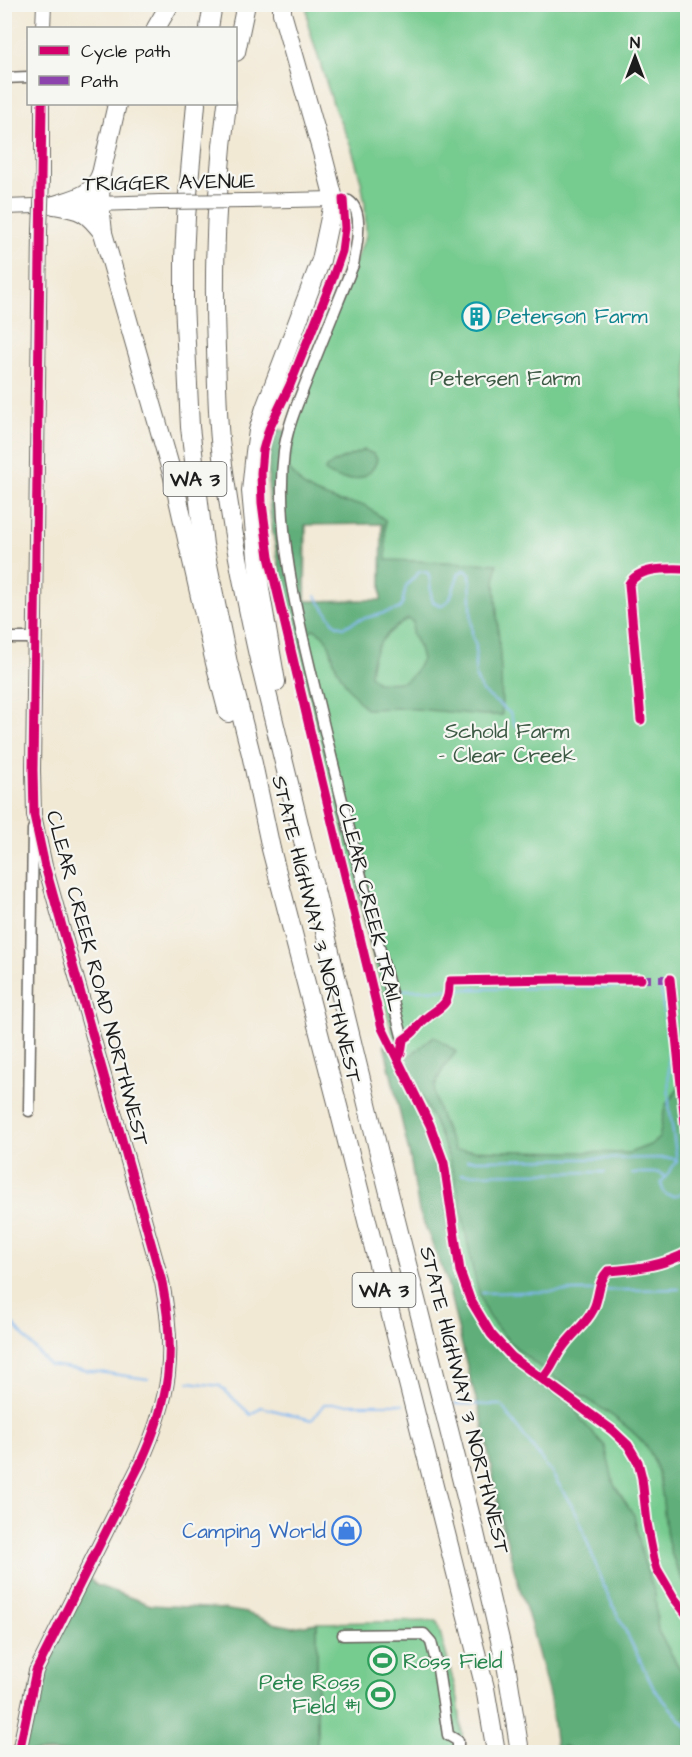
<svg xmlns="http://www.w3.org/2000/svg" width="692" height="1757" font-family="'Architects Daughter',sans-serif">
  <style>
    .green { fill: #76cb8f; stroke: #497456; stroke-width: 1.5; fill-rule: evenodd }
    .forest { fill: #60af7a; stroke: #3e664b; stroke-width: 1.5; fill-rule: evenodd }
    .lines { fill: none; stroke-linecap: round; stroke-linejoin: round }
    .stream { stroke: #83b9f2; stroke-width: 2 }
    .street-casing { stroke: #67645d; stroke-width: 13 }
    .secondary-casing { stroke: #67645d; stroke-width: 16 }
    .highway-casing { stroke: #67645d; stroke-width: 20 }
    .street { stroke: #fff; stroke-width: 10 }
    .secondary { stroke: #fff; stroke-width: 14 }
    .highway { stroke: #fff; stroke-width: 18 }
    .secondary-bridge-casing { stroke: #67645d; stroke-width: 16; stroke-linecap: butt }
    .secondary-bridge { stroke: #fff; stroke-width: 14 }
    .quiet { stroke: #8e44ad; stroke-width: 8; stroke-dasharray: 15 8; stroke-linecap: butt }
    .cycleway-casing { stroke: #f6f6f2; stroke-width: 13 }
    .cycleway { stroke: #d6006c; stroke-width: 9 }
    .labels { text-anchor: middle; stroke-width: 4.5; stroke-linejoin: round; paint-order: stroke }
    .shield { fill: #f6f6f2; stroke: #5d5d5c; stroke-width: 1.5 }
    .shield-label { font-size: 20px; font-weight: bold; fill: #1c1c1c }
    .street-label { font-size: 21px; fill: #1c1c1c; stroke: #f6f6f2 }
    .culture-label { font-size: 21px; fill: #0d838f; stroke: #f6f6f2; text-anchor: start }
    .park-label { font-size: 21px; fill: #3c5944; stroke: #f6f6f2 }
    .shop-label { font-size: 21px; fill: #366cbe; stroke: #f6f6f2; text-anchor: end }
    .leisure-label { font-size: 21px; fill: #27864d; stroke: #f6f6f2; text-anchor: start }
  </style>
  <rect width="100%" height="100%" fill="#f6f6f2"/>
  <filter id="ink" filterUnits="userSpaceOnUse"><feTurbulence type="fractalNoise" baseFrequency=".0167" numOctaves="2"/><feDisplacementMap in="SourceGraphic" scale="12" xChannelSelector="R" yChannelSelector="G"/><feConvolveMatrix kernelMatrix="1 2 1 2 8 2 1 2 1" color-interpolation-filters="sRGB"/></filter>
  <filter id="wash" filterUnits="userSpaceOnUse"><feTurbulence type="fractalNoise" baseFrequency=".008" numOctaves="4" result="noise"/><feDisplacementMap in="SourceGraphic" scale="24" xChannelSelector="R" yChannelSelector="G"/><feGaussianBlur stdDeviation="1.35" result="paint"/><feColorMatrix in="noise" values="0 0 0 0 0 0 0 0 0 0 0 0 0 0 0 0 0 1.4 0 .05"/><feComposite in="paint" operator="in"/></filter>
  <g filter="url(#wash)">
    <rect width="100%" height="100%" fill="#f2e9d5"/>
    <g class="green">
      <path d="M 307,5 L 687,5 L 687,1752 L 556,1752 L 556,1748 L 564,1746 L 571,1750 L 545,1595 L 502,1530 L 497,1512 L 497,1455 L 302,670 L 280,514 L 282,458 L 336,305 L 366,236 L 365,204 L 361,181 L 351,146 L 335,110 L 308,25 ZM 306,524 L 382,524 L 381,600 L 305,601 Z"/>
      <path d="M 437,1621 L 458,1699 L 464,1752 L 317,1752 L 317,1623 Z"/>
    </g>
    <g class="forest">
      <path d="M 278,429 L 295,433 L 288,468 L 302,485 L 315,493 L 340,502 L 364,505 L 385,520 L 386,560 L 497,564 L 495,583 L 501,671 L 502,715 L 484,715 L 404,708 L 366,709 C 354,697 345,684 337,669 C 329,652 333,638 313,629 L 306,634 L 301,648 C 284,593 264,518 269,460 C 270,450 275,439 278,429 ZM 382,524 L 381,600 L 305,601 L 305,525 ZM 408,619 L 413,622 L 412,634 L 418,644 L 422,659 C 410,685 404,683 377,682 L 370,675 C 372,646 385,633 408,619 Z"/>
      <path d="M 364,450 L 374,454 L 377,459 C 372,482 342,485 325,471 L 325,469 L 335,462 Z"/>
      <path d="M 434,1036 L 456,1052 C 447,1063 438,1074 435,1088 C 432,1100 449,1138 455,1150 L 629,1153 L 650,1145 L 659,1138 L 665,1106 L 687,1077 L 687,1588 C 679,1574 672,1558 668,1542 C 662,1512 665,1476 648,1449 C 635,1429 601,1408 581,1395 C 554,1378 518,1354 499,1330 C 495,1324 488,1318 486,1312 C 470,1276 466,1226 457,1187 C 447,1144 426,1105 406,1066 L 406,1059 Z"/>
      <path d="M 384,1044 L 395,1057 L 415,1102 L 439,1164 L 460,1275 L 476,1316 L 490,1337 L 519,1365 L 576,1409 L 582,1421 L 605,1446 L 614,1485 L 634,1515 L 643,1559 L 655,1594 L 658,1631 L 687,1681 L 687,1752 L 577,1752 L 564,1746 L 556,1748 L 550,1699 L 530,1622 L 514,1569 L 499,1508 L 482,1420 L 469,1375 L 446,1278 L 419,1211 L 410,1157 Z"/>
      <path d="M 85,1574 L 96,1585 L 151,1605 L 223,1609 L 247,1613 L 273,1623 L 293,1627 L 317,1623 L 317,1752 L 19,1752 L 31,1690 Z"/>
    </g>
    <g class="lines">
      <g class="stream">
        <path d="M 316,596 L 332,620 L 337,625 L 344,627 L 358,620 L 399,609 L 402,605 L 406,586 L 420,571 L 428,573 C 432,583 429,592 433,602 L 442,606 L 450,599 L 459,573 L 465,570 L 470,574 L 472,634 L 476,646 L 475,664 L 476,678 L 482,691 L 510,713 L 515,727"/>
        <path d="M 657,987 L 661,989 L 667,1037"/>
        <path d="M 398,990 L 641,987"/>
        <path d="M 668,1048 L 669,1104 L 677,1161 L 661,1183 L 664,1193 C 675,1200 680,1194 688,1186"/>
        <path d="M 467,1160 L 673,1158 L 677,1161"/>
        <path d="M 632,1173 L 660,1173 L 664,1176"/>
        <path d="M 461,1174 L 605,1172"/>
        <path d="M 482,1293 L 679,1289"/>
        <path d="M 4,1314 L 49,1365 L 148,1379"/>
        <path d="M 189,1382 L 220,1386 L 251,1415 L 261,1407 L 312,1420 L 324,1404 L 403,1404"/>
        <path d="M 455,1404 L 501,1405 L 553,1475 L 578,1516 L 603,1585 L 654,1689 L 688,1728"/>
      </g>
    </g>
  </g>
  <g filter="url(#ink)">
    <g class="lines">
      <defs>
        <g id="street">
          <path d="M 4,78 L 28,77"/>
          <path d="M 334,199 L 349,201 C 365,212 356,248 353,265 C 337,305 320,346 304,387 C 296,407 287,429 284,451 C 274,533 301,631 320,710 C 346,821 375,930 403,1040"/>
          <path d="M 4,638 L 34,638"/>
          <path d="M 29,1111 L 33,829"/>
          <path d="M 343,1635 L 424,1634 L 431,1642 L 438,1669 L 448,1735 L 458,1741 L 458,1752"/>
        </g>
        <g id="secondary">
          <path d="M 43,28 L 44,4"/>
          <path d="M 42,179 L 42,104"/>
          <path d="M 247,201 L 334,199"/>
          <path d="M 4,207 L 160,202"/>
          <path d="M 19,1752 L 36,1671 L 140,1464 C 171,1397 176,1354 162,1282 L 45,866 L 34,815 L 33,770 L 40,231"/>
        </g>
        <g id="highway">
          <path d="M 156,28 L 170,4"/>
          <path d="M 209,28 L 213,4"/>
          <path d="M 236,52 L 246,4"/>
          <path d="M 117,104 L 101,174 L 100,204 L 103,233 L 173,477 L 215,663 L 228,713"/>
          <path d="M 196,104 L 186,217 L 184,259 L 184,302 L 190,427 L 204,545 L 228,663 L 251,754 L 271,849 L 338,1106 L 485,1688 L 496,1752"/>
          <path d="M 227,104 C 216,185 213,267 216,349 C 217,382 217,416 221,449 C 230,522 244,593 260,664 L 380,1157 L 475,1533 L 507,1670 L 520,1752"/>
          <path d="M 54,205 C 82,210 86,211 103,233"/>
          <path d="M 55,205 C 76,198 92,196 101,174"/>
          <path d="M 276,682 L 260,589 L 251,491 L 255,452 L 258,431 L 265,408 L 321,260 L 334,199 L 323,156 L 282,13 L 282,4"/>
        </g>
      </defs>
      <use href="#street" class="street-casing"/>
      <use href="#secondary" class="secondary-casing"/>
      <use href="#highway" class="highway-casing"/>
      <use href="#street" class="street"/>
      <use href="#secondary" class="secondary"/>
      <use href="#highway" class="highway"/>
      <defs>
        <g id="secondary-bridge">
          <path d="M 160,202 L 247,201"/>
          <path d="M 40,231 L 42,179"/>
        </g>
      </defs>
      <use href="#secondary-bridge" class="secondary-bridge-casing"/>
      <use href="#secondary-bridge" class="secondary-bridge"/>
      <path class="quiet" d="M 636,979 L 670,979 L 670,985"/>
      <defs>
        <g id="cycleway">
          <path d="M 343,199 L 345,228 L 342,251 L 332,280 L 290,385 L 269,429 L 263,450 L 261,473 L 262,503 L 269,557 L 322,781 L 382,1028 L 430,1125 L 444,1163 L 460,1271 L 470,1299 L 491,1334 L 512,1357 L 612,1430 L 628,1445 L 638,1462 L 642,1478 L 647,1523 L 654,1559 L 657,1569 L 674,1598 L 688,1616"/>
          <path d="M 641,720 L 629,584 C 639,566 670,569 688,569"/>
          <path d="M 670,979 L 688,1151"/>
          <path d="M 450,981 L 557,979 L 641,979"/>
          <path d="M 398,1058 L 401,1053 L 403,1040 C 407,1037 412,1034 415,1030 C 419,1026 421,1022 425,1019 C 440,1006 449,1007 449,985"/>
          <path d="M 543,1378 C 552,1369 555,1357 563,1347 C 572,1334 586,1324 593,1310 C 600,1297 597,1282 608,1271 C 636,1269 663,1266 688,1252"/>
          <path d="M 19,1752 L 36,1671 L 140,1464 C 171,1397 176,1354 162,1282 L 45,866 L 34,815 L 33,770 L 42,104"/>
        </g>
      </defs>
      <use href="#cycleway" class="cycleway-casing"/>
      <use href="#cycleway" class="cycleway"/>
    </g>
  </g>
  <defs>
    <symbol id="building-ring" viewBox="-11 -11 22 22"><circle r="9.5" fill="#f6f6f2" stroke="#0f9aa8" stroke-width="1.5"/><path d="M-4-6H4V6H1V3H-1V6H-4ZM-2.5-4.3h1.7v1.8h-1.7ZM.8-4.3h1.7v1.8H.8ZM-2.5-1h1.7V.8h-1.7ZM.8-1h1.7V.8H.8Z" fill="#0f9aa8"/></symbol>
    <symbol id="shop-ring" viewBox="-11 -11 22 22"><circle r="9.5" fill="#f6f6f2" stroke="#3f7fe0" stroke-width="1.5"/><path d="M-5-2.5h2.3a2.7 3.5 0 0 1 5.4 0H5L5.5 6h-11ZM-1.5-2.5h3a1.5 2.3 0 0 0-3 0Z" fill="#3f7fe0"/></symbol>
    <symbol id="stadium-ring" viewBox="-11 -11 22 22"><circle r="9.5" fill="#f6f6f2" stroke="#2e9e5b" stroke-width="1.5"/><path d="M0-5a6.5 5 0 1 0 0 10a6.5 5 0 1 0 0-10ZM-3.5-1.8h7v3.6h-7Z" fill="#2e9e5b"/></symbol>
  </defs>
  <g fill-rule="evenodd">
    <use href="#building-ring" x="460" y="300" width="33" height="33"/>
    <use href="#shop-ring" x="330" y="1514" width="33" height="33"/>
    <use href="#stadium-ring" x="366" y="1644" width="33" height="33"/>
    <use href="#stadium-ring" x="364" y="1678" width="33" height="33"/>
  </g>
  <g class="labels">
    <g class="shield">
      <rect x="163.5" y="462" width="63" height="34" rx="4.5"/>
      <rect x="352.5" y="1273" width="63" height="34" rx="4.5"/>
    </g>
    <g class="shield-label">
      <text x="195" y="486">WA 3</text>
      <text x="384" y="1297">WA 3</text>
    </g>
    <g class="street-label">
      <text transform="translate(169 182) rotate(-1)" y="7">TRIGGER AVENUE</text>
      <text transform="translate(371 907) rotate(76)" y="7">CLEAR CREEK TRAIL</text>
      <text transform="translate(317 929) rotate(76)" y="7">STATE HIGHWAY 3 NORTHWEST</text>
      <text transform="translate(98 978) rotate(75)" y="7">CLEAR CREEK ROAD NORTHWEST</text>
      <text transform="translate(465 1400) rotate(76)" y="7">STATE HIGHWAY 3 NORTHWEST</text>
    </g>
    <g class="culture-label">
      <text x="497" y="323">Peterson Farm</text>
    </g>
    <g class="park-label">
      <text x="505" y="385">Petersen Farm</text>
      <text x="507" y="738">Schold Farm<tspan x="507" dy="24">- Clear Creek</tspan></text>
    </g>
    <g class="shop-label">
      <text x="326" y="1538">Camping World</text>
    </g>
    <g class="leisure-label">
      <text x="403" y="1668">Ross Field</text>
      <text x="360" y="1689" text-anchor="end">Pete Ross<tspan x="360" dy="24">Field #1</tspan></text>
    </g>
  </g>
  <rect width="692" height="1757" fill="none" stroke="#f6f6f2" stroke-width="24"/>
  <rect x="27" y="27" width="210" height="78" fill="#f6f6f2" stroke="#9f9f9c" stroke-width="1.5"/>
  <rect x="39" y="46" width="30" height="9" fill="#d6006c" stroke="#9f9f9c" stroke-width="1.5"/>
  <text x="81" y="57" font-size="18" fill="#1c1c1c">Cycle path</text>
  <rect x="39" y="76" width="30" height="9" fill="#8e44ad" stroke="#9f9f9c" stroke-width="1.5"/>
  <text x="81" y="87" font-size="18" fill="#1c1c1c">Path</text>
  <g transform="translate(635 57)" stroke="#f6f6f2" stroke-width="4.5" paint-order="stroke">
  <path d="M0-4.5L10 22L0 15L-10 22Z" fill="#1c1c1c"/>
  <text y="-9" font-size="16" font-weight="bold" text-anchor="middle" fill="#1c1c1c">N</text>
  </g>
</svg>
